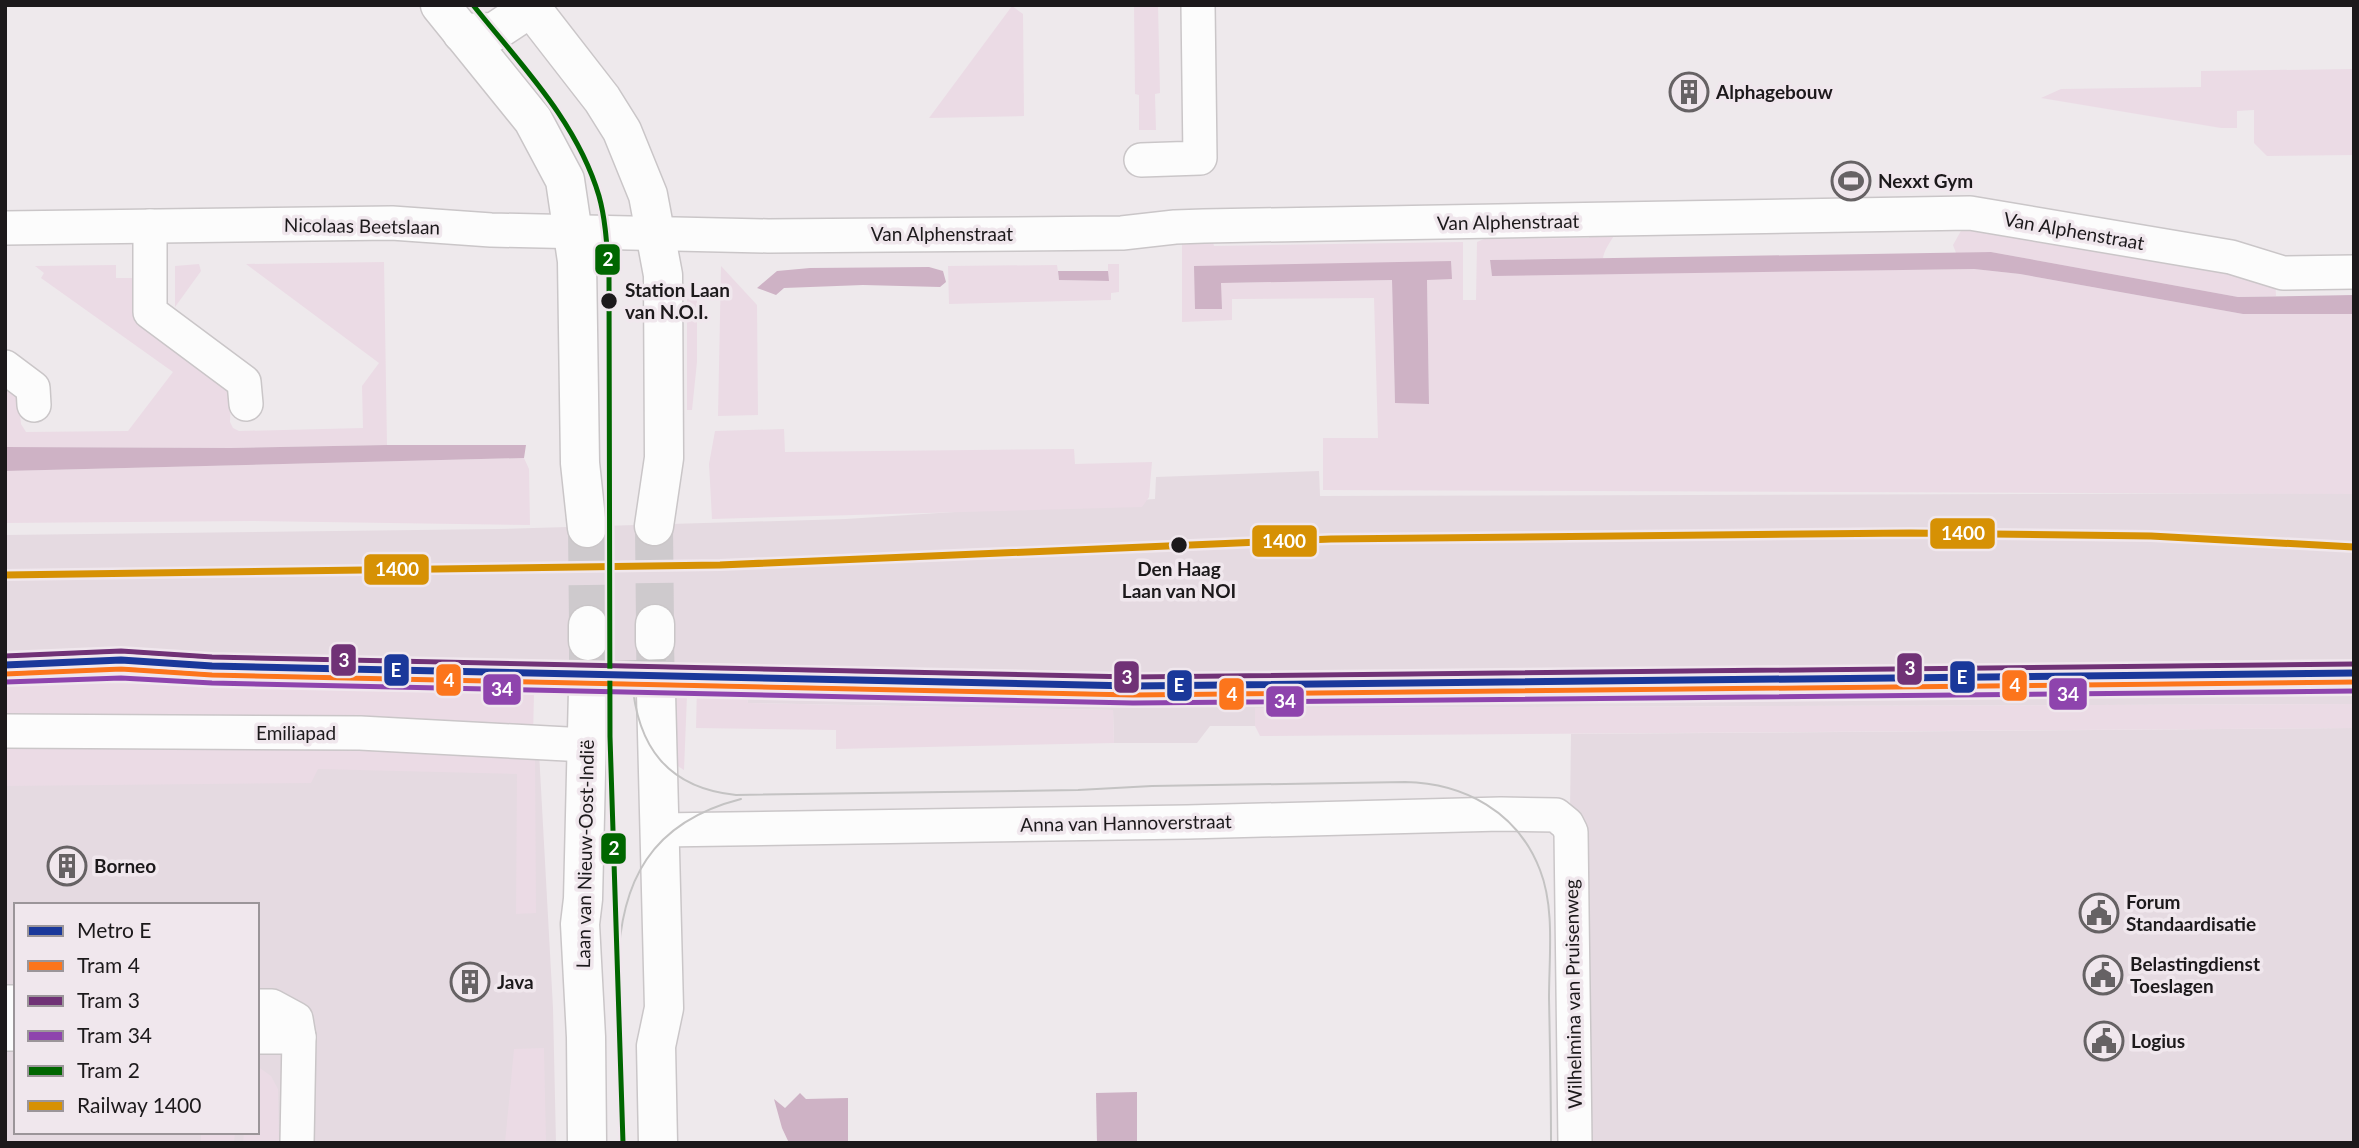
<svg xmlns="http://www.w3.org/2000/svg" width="2359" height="1148" font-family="Lato,sans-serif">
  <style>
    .built { fill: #e5dae1; fill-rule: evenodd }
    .green { fill: #ebdbe5; fill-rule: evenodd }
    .water { fill: #ceb2c5 }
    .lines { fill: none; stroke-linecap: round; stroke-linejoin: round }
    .major-tunnel { stroke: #cecacd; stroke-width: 38; stroke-dasharray: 38 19; stroke-linecap: butt }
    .minor-casing { stroke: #cac6c8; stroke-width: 36 }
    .major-casing { stroke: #cac6c8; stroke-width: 41 }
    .minor { stroke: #fcfcfc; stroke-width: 33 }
    .major { stroke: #fcfcfc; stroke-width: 38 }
    .tram { stroke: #c4c3c3; stroke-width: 2 }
    .rail-1-casing { stroke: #f0e7ed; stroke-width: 12 }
    .rail-1 { stroke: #d69104; stroke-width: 7 }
    .tram-1-casing { stroke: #f0e7ed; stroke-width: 10 }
    .tram-2-casing { stroke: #f0e7ed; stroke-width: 10 }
    .tram-3-casing { stroke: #f0e7ed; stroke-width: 10 }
    .tram-4-casing { stroke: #f0e7ed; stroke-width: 10 }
    .tram-1 { stroke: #fc751c; stroke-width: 5 }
    .tram-2 { stroke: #703276; stroke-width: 5 }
    .tram-3 { stroke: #8e44ad; stroke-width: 5 }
    .tram-4 { stroke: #060; stroke-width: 5 }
    .metro-1-casing { stroke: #f0e7ed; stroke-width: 12 }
    .metro-1 { stroke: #1a389a; stroke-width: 7 }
    .stop-dot { fill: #1c191b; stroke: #f0e7ed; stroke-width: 2.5 }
    .labels { text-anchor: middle; stroke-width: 7; stroke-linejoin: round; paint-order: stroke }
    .poi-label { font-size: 19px; font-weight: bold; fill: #1c191b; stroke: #f0e7ed; text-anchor: start }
    .street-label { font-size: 19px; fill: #1c191b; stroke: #f0e7ed }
    .stop-label { font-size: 19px; font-weight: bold; fill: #1c191b; stroke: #f0e7ed; text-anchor: start }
    .line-badge { stroke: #f0e7ed; stroke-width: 2.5 }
    .badge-label { font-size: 19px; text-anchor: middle; font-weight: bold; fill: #fff }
  </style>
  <rect width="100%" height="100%" fill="#eee9ec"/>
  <g class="built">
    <path d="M 1319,471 L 1320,496 L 2354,493 L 2354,704 L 1256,708 L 1255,726 L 1210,726 L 1197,743 L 1114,743 L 1113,710 L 748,703 L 746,686 L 501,687 L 5,682 L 5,535 L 499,529 L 846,519 L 1155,499 L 1156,477 Z"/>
    <path d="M 2354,728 L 2354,1143 L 1575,1143 L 1570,813 L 1571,734 Z"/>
    <path d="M 5,739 L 539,752 L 553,1008 L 556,1143 L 5,1143 ZM 16,905 L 257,905 L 257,1132 L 16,1132 Z"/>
  </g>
  <g class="green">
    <path d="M 1134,5 L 1158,5 L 1160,93 L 1155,94 L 1156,130 L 1139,130 L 1139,95 L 1135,94 Z"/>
    <path d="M 1012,6 L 1023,14 L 1024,116 L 929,118 Z"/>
    <path d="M 2354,69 L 2354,155 L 2267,156 L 2254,143 L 2254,110 L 2237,111 L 2237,128 L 2221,128 L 2041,98 L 2061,89 L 2201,87 L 2201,71 Z"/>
    <path d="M 1966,222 L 2275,280 L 2276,296 L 2238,297 L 1991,252 L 1956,253 L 1953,245 Z"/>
    <path d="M 1619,227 C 1614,237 1604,249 1603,258 L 1490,260 L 1492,275 L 1974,269 L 2020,274 L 2243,314 L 2354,314 L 2354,494 L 1323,490 L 1323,438 L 1378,438 L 1374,298 L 1232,299 L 1232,320 L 1182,322 L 1182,242 L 1213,242 L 1214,246 L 1463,242 L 1463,300 L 1476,300 L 1477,242 L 1484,239 L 1589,238 L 1590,229 ZM 1451,261 L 1427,280 L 1429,404 L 1395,402 L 1392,280 L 1221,283 Z"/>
    <path d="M 384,262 L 387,445 L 231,448 L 5,447 L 5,377 L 17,386 L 21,424 L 26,432 L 128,431 L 173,372 L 41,278 L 44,273 L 35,266 L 116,265 L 116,278 L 140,278 L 231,393 L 230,422 L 233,428 L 239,431 L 363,428 L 362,386 L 379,363 L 246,264 Z"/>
    <path d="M 199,264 L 201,271 L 175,307 L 175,266 Z"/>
    <path d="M 1108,264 L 1119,264 L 1119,292 L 1111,293 L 1111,300 L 949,304 L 948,266 L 1057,265 L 1059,280 L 1108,281 Z"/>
    <path d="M 721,266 L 757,305 L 758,415 L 718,416 Z"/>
    <path d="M 687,292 L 697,292 L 697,362 L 692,410 L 687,410 Z"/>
    <path d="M 784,429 L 785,452 L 1074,449 L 1075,464 L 1152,462 L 1149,497 L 1142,507 L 712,519 L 709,464 L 715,431 Z"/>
    <path d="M 524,458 L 529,469 L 530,525 L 252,521 L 5,523 L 5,471 Z"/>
    <path d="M 5,682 L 501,687 L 534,692 L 533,738 L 5,722 Z"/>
    <path d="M 697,685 L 746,686 L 748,703 L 1113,710 L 1114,743 L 836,749 L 836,730 L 696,728 Z"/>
    <path d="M 667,695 L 687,695 L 684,770 L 673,763 Z"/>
    <path d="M 2354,704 L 2354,728 L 1260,736 L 1255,726 L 1255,708 Z"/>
    <path d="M 5,736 L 535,750 L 536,913 L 516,914 L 517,774 L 318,769 L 311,783 L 6,786 L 5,816 Z"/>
    <path d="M 544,1048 L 546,1143 L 505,1143 L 514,1049 Z"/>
    <path d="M 257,1066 L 271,1076 L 278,1089 L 279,1143 L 243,1143 L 244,1132 L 257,1132 Z"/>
    <path d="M 201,1132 L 235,1132 L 234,1143 L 201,1143 Z"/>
  </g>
  <g class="water">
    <path d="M 1991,252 L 2238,297 L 2354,295 L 2354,314 L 2243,314 L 2020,274 L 1974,269 L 1492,276 L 1490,260 Z"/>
    <path d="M 1451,261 L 1452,279 L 1427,280 L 1429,404 L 1395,403 L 1392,280 L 1221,283 L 1222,309 L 1195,309 L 1194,266 Z"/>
    <path d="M 929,267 L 943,271 L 946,282 L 940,287 L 863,285 L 784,288 L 776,295 L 757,288 L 777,271 L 810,268 Z"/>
    <path d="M 1058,271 L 1108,271 L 1109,281 L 1059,280 Z"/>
    <path d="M 387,445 L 526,445 L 524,458 L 5,471 L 5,447 L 231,448 Z"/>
    <path d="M 1137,1092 L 1137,1143 L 1097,1143 L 1096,1093 Z"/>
    <path d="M 800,1093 L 806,1099 L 848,1098 L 848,1143 L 789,1143 L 782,1128 L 774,1099 L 785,1108 Z"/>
  </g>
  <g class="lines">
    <g class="major-tunnel">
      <path d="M 654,526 L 655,624"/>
      <path d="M 587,528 L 588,625"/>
      <path d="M 588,641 L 588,690"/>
      <path d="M 655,642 L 656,693"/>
    </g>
    <defs>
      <g id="minor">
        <path d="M 1141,160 L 1200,158 L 1198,5"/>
        <path d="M 150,226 L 150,312 L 244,382 L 246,404"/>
        <path d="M 5,228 L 392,223 L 491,230 L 768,236 L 1122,233 L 1175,227 L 1204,226 L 1970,213 L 2231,257 L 2283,273 L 2354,272"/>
        <path d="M 5,367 L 33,388 L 34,405"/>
        <path d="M 5,731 L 360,733 L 586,745"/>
        <path d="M 660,830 L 1187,822 L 1501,814 L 1556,815 L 1567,824 L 1571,832 L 1575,1143"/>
        <path d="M 5,1002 L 16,1002"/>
        <path d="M 257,1006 L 272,1006 L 296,1019 L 299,1037 L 257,1037"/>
        <path d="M 5,1034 L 16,1034"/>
        <path d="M 297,1143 L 299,1037"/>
      </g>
      <g id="major">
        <path d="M 440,5 L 533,120 L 565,180 L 577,261 L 580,463 L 587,528"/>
        <path d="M 529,5 L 602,99 L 622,131 L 648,195 L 663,275 L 664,458 L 654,526"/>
        <path d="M 462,33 L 494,32 L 535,5"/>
        <path d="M 588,625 L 588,641"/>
        <path d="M 655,642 L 655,624"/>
        <path d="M 656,693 L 664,1008 L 656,1046 L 658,1143"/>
        <path d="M 587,1143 L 586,1037 L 580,924 L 583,899 L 588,690"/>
      </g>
    </defs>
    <use href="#minor" class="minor-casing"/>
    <use href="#major" class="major-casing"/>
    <use href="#minor" class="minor"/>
    <use href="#major" class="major"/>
    <g class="tram">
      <path d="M 387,670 L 665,660"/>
      <path d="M 632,680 C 637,746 667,788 736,795 L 1078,790 L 1152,786 L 1405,782 C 1464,783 1518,812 1540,870 C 1555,908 1549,957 1549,998 C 1550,1046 1551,1094 1551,1143"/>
      <path d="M 618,968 C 620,881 651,822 741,799"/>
    </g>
    <defs>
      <path id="rail-1" d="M 5,575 L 720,565 L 1331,539 L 1910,533 L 2151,536 L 2354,547"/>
    </defs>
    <use href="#rail-1" class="rail-1-casing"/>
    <use href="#rail-1" class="rail-1"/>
    <defs>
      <path id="tram-1" d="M 5,674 L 121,669 L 212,675 L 1133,695 L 2354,682"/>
      <path id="tram-2" d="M 5,656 L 121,651 L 212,657 L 1133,677 L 2354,664"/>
      <path id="tram-3" d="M 6,682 L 121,678 L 212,683 L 1133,703 L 2354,691"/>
      <path id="tram-4" d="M 473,5 C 520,64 577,121 599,196 C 606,221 607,249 609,275 L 610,737 L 623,1143"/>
    </defs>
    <use href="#tram-1" class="tram-1-casing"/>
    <use href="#tram-2" class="tram-2-casing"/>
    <use href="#tram-3" class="tram-3-casing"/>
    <use href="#tram-4" class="tram-4-casing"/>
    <use href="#tram-1" class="tram-1"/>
    <use href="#tram-2" class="tram-2"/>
    <use href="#tram-3" class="tram-3"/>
    <use href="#tram-4" class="tram-4"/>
    <defs>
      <path id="metro-1" d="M 5,665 L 121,660 L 212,666 L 1133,686 L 2354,673"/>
    </defs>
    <use href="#metro-1" class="metro-1-casing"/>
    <use href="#metro-1" class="metro-1"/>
  </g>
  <defs>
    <symbol id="building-ring" viewBox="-11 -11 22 22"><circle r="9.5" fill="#f0e7ed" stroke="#666264" stroke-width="1.5"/><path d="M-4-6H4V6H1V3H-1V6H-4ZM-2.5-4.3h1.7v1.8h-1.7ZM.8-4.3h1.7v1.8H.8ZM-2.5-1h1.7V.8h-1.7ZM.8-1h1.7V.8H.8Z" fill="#666264"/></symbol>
    <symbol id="stadium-ring" viewBox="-11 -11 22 22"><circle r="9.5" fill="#f0e7ed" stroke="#666264" stroke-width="1.5"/><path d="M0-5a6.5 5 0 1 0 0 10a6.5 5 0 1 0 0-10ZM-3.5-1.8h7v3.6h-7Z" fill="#666264"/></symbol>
    <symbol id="civic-ring" viewBox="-11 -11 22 22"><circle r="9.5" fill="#f0e7ed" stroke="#666264" stroke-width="1.5"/><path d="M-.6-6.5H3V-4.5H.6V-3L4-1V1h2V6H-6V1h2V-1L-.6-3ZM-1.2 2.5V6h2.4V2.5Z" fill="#666264"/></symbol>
  </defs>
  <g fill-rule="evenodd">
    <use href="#building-ring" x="1667" y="70" width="44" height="44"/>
    <use href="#stadium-ring" x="1829" y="159" width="44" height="44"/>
    <use href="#building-ring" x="45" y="844" width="44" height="44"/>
    <use href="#civic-ring" x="2077" y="891" width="44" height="44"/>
    <use href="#civic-ring" x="2081" y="953" width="44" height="44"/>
    <use href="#building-ring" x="448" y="960" width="44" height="44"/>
    <use href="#civic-ring" x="2082" y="1019" width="44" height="44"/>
  </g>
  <g class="stop-dot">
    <circle cx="609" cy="301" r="9"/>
    <circle cx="1179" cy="545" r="9"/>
  </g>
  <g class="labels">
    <g class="poi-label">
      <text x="1716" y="99">Alphagebouw</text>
      <text x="1878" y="188">Nexxt Gym</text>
      <text x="94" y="873">Borneo</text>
      <text x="2126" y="909">Forum<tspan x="2126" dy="22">Standaardisatie</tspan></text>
      <text x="2130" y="971">Belastingdienst<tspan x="2130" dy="22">Toeslagen</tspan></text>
      <text x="497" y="989">Java</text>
      <text x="2131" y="1048">Logius</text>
    </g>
    <g class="street-label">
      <text transform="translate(1508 222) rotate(-1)" y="7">Van Alphenstraat</text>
      <text transform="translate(362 226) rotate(1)" y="7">Nicolaas Beetslaan</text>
      <text transform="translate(2074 231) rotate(10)" y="7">Van Alphenstraat</text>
      <text x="942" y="241">Van Alphenstraat</text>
      <text x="296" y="740">Emiliapad</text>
      <text transform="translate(1126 823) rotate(-1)" y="7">Anna van Hannoverstraat</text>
      <text transform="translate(585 854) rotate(-89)" y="7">Laan van Nieuw-Oost-Indië</text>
      <text transform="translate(1573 994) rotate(-91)" y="7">Wilhelmina van Pruisenweg</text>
    </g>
    <g class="stop-label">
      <text x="625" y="297">Station Laan<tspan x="625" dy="22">van N.O.I.</tspan></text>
      <text x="1179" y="576" text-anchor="middle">Den Haag<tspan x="1179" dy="22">Laan van NOI</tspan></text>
    </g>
  </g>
  <g class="line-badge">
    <rect x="594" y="243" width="27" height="33" rx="7" fill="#060"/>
    <rect x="1929" y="517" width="67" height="33" rx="7" fill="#d69104"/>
    <rect x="1251" y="524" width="67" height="34" rx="7" fill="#d69104"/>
    <rect x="363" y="553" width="67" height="33" rx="7" fill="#d69104"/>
    <rect x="330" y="643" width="27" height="34" rx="7" fill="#703276"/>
    <rect x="1896" y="652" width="27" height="34" rx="7" fill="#703276"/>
    <rect x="383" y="653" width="27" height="34" rx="7" fill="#1a389a"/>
    <rect x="1113" y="660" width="27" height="34" rx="7" fill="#703276"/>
    <rect x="1949" y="660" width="27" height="34" rx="7" fill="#1a389a"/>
    <rect x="435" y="663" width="27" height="34" rx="7" fill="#fc751c"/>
    <rect x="1166" y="669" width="27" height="33" rx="7" fill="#1a389a"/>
    <rect x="2001" y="669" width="27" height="33" rx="7" fill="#fc751c"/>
    <rect x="482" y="673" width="40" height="33" rx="7" fill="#8e44ad"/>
    <rect x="2048" y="677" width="40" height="34" rx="7" fill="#8e44ad"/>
    <rect x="1218" y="677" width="27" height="34" rx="7" fill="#fc751c"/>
    <rect x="1265" y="685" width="40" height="33" rx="7" fill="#8e44ad"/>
    <rect x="600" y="832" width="27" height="33" rx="7" fill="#060"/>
  </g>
  <g class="badge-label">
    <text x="608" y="266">2</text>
    <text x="1963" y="540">1400</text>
    <text x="1284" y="548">1400</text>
    <text x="397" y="576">1400</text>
    <text x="344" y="667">3</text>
    <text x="1910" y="675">3</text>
    <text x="396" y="677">E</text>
    <text x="1127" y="684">3</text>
    <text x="1962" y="684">E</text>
    <text x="449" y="687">4</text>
    <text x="1179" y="692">E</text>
    <text x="2015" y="692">4</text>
    <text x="502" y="696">34</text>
    <text x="2068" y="701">34</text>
    <text x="1232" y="701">4</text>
    <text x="1285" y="708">34</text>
    <text x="614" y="855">2</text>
  </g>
  <rect width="2359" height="1148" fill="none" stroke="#1c191b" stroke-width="14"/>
  <rect x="14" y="903" width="245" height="231" fill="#f0e7ed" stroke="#9b9599" stroke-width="2"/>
  <rect x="28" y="926" width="35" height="10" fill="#1a389a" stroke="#9b9599" stroke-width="2"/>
  <text x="77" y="938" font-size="21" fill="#1c191b">Metro E</text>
  <rect x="28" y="961" width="35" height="10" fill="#fc751c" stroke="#9b9599" stroke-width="2"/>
  <text x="77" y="973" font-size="21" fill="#1c191b">Tram 4</text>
  <rect x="28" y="996" width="35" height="10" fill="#703276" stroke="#9b9599" stroke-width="2"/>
  <text x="77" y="1008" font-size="21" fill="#1c191b">Tram 3</text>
  <rect x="28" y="1031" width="35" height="10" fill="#8e44ad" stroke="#9b9599" stroke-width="2"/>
  <text x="77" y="1043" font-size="21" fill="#1c191b">Tram 34</text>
  <rect x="28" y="1066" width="35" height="10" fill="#006600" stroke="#9b9599" stroke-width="2"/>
  <text x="77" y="1078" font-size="21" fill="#1c191b">Tram 2</text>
  <rect x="28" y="1101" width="35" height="10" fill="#d69104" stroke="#9b9599" stroke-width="2"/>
  <text x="77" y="1113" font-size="21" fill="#1c191b">Railway 1400</text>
</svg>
